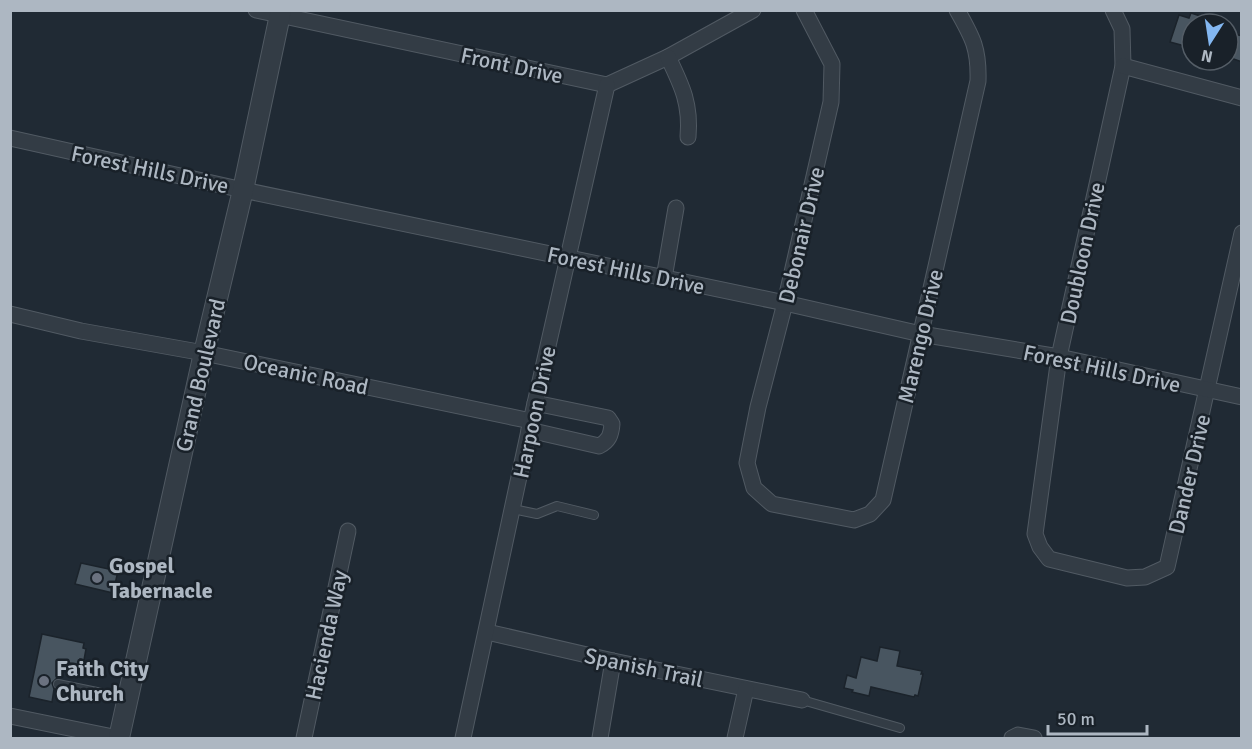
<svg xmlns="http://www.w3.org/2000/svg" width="1252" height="749" font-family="Signika,sans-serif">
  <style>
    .building { fill: #485560; stroke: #1b232b; stroke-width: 1.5 }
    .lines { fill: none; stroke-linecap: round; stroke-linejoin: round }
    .service-casing { stroke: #515a63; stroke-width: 10 }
    .minor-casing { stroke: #515a63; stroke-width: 17 }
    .tertiary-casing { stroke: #515a63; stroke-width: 22 }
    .service { stroke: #333c45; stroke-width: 8 }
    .minor { stroke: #333c45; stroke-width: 15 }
    .tertiary { stroke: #333c45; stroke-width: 20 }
    .worship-dot { fill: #6b7280; stroke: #192129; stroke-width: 2 }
    .labels { text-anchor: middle; stroke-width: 5; stroke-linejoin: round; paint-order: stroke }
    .street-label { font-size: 22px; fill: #adb7c2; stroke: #192129 }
    .poi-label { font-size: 22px; font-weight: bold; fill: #adb7c2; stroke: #192129; text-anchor: start }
  </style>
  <rect width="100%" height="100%" fill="#202a34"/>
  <g class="building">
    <path d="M 1191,13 L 1219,22 L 1219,24 L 1192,24 L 1192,48 L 1170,42 L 1179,15 L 1189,18 Z"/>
    <path d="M 1228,32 L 1242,36 L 1242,62 L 1228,57 Z"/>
    <path d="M 81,563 L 118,571 L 113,593 L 75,584 Z"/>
    <path d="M 42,634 L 84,643 L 83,648 L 86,649 L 84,660 L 80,659 L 79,665 L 60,661 L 57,678 L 52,683 L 54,689 L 52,702 L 29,697 Z"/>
    <path d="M 880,647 L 900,651 L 897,666 L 922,671 L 921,674 L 923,674 L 918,696 L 915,695 L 914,697 L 871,687 L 869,696 L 852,692 L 853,690 L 844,688 L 847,675 L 856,678 L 861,657 L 877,661 Z"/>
  </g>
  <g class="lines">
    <defs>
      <g id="service">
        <path d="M 513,509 L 537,514 L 557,506 L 594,515"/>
        <path d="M 58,684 L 126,698"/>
        <path d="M 802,700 L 900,728"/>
      </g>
      <g id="minor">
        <path d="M 256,10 L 607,85 L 668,57 L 753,10"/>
        <path d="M 804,10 L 832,64 L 831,102 L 785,303 L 758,407 L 747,463 L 754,488 L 772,504 L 854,520 L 870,514 L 883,500 L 978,81 C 979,49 973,38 957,10"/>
        <path d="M 1113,10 L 1122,29 L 1123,66 L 1059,357 L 1035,534 L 1040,547 L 1049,559 L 1127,578 L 1145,577 L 1167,567 L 1242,233"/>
        <path d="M 668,57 C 682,86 691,104 688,137"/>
        <path d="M 1123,66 L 1242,98"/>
        <path d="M 10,138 L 243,190 L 785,303 L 921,334 L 1059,357 L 1242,397"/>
        <path d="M 664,278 L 676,208"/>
        <path d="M 10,314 L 81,331 L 204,353 L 531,421"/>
        <path d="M 529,430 L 599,446 C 609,441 611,435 612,424 L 608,418 L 535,403"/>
        <path d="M 487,632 L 613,661 L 802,700"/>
        <path d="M 10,716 L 118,738"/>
        <path d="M 304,738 L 348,531"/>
        <path d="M 463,738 L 531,421 L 607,85"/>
        <path d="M 600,738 L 613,661"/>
        <path d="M 735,738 L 746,689"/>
        <path d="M 1012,738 L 1018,735 L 1034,738"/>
      </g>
      <path id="tertiary" d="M 119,738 L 204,353 L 243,190 L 281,10"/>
    </defs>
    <use href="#service" class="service-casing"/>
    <use href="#minor" class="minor-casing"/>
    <use href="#tertiary" class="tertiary-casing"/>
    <use href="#service" class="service"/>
    <use href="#minor" class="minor"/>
    <use href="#tertiary" class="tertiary"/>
  </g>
  <g class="worship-dot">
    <circle cx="97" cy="578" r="6"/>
    <circle cx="44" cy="681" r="6"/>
  </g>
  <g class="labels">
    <g class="street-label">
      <text transform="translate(512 65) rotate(12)" y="8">Front Drive</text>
      <text transform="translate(150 169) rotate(12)" y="8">Forest Hills Drive</text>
      <text transform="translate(801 235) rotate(-77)" y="8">Debonair Drive</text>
      <text transform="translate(1082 253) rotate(-78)" y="8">Doubloon Drive</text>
      <text transform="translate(626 270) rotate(12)" y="8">Forest Hills Drive</text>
      <text transform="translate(920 336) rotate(-77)" y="8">Marengo Drive</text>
      <text transform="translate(1102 368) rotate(12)" y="8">Forest Hills Drive</text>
      <text transform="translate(306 374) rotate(12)" y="8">Oceanic Road</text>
      <text transform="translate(200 375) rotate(-77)" y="8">Grand Boulevard</text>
      <text transform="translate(534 412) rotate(-78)" y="8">Harpoon Drive</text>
      <text transform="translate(1189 474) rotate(-77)" y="8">Dander Drive</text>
      <text transform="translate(326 635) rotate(-78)" y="8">Hacienda Way</text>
      <text transform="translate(644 667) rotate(12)" y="8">Spanish Trail</text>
    </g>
    <g class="poi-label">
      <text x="109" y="573">Gospel<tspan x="109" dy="25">Tabernacle</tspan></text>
      <text x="56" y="676">Faith City<tspan x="56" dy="25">Church</tspan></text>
    </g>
  </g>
  <rect width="1252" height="749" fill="none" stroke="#adb7c2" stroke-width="24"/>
  <g transform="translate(1210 42) rotate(192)"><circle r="28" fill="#192129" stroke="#545d66" stroke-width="1.5"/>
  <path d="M0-4.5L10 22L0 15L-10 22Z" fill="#83b7f1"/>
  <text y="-9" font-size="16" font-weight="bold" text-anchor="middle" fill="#adb7c2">N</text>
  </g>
  <path d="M1048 725v9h99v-9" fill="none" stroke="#adb7c2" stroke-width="3"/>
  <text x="1057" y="725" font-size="18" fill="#adb7c2" stroke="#192129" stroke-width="4.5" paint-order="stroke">50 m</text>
</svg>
